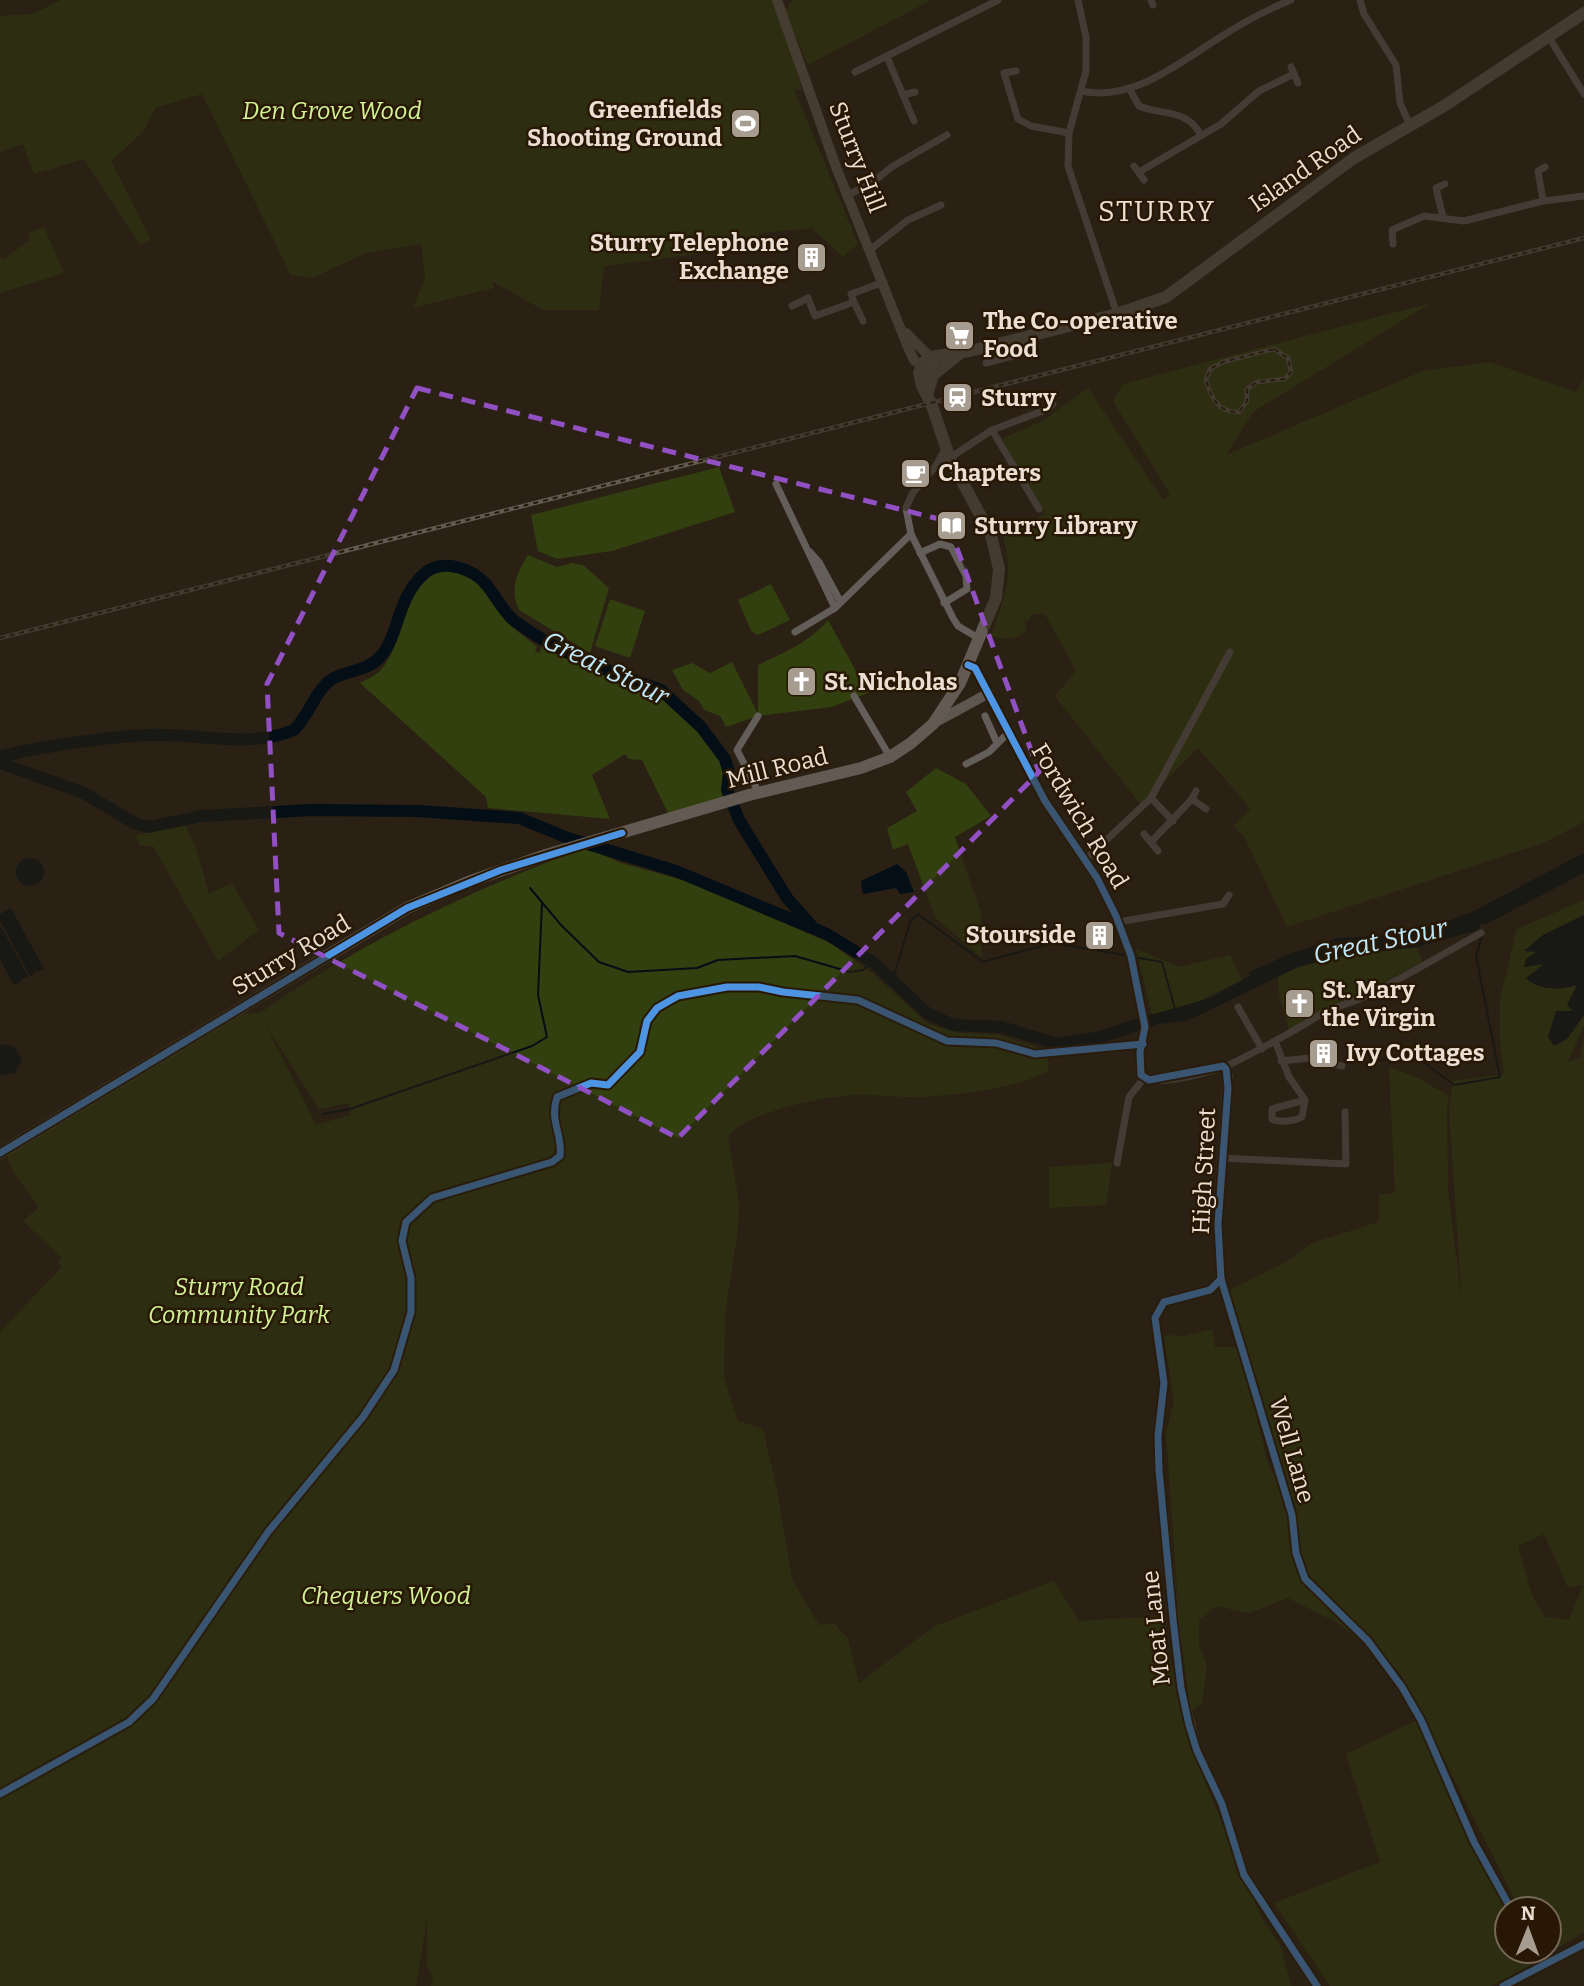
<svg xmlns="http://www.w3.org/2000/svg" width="1584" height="1986" font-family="Bitter,serif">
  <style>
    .green { fill: #323f0e; fill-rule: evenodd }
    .water { fill: #040e16 }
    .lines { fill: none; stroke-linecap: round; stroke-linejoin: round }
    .stream { stroke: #040e16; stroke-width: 2 }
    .river { stroke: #040e16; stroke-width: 12 }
    .street { stroke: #645e5b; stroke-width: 7 }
    .secondary { stroke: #5e5750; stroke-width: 10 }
    .primary { stroke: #665d58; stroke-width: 10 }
    .highway { stroke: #625a53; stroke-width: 12 }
    .rail-casing { stroke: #615a53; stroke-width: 4.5 }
    .rail { stroke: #281803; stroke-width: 2; stroke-dasharray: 5; stroke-linecap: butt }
    .cycleway-casing { stroke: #281803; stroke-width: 11 }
    .cycleway { stroke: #4d94e3; stroke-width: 7 }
    .marked { fill: none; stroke: #9150c3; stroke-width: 5; stroke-dasharray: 14 9; stroke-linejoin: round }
    .labels { text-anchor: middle; stroke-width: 5; stroke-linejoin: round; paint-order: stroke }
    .poi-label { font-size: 24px; font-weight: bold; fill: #eadfd2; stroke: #281803; text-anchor: start }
    .park-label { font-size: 24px; font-style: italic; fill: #d1f396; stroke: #281803 }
    .street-label { font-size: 24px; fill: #eadfd2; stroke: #281803 }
    .water-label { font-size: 26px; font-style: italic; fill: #c0e8fb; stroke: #281803 }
    .quarter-label { font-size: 28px; letter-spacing: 2px; fill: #eadfd2; stroke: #281803 }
  </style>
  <rect width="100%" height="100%" fill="#2a2014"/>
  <g class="green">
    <path d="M 61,0 L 776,0 L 802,90 L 794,89 L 858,244 L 843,257 L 812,228 L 759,233 L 761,246 L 604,266 L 599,310 L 543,310 L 492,281 L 494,288 L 413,308 L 425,278 L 421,244 L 366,253 L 312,278 L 291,275 L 202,94 L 155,108 L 143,132 L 111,161 L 151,240 L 140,245 L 84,159 L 34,174 L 23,144 L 0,152 L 0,16 L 33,14 Z"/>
    <path d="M 793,0 L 931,0 L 808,65 L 785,11 Z"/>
    <path d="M 44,227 L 64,273 L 0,293 L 0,258 L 4,259 L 30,240 L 28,233 Z"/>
    <path d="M 1431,303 L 1253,412 L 1226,455 L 1423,371 L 1490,362 L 1576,392 L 1584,380 L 1584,822 L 1543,843 L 1287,927 L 1244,836 L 1233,826 L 1251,809 L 1198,748 L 1141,805 L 1055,696 L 1076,671 L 1045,614 L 1031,614 L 1030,620 L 1024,621 L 1027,630 L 1017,637 L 1005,639 L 991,636 C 1004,600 1015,574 1003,536 L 1045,514 L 1002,439 L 1044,420 L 1088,388 L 1163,500 L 1170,494 L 1113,401 L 1123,384 Z"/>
    <path d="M 719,467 L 735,512 L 612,551 L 557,559 L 538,551 L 531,515 Z"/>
    <path d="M 528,555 L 557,567 L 572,563 L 583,565 L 609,588 L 590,653 L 519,610 C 509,589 517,573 528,555 Z"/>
    <path d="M 449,569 L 474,576 L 493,597 L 505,621 L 537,647 L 535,651 L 539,653 L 543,646 L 658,691 C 678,705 725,750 726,776 C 727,784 724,789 726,797 L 669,815 L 642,760 L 629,759 L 625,754 L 592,775 L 610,819 L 488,808 L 486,797 L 360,683 C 365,680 374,676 379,672 C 410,641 395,578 449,569 Z"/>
    <path d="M 771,584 L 790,620 L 758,635 L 751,631 L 738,600 Z"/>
    <path d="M 610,599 L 645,611 L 630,658 L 595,646 Z"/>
    <path d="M 828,620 L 868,693 L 832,707 L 758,716 L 726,727 L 720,716 L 704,710 L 699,701 L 683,690 L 672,670 L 692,663 L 710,673 L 732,662 L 758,714 L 758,665 C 785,652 808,643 828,620 Z"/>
    <path d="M 936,768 L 966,784 L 991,816 L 955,837 L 981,913 L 982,958 L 935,917 L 908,844 L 893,850 L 887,828 L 917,811 L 906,792 Z"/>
    <path d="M 185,825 L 196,847 L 209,894 L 232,883 L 259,930 L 218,961 L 153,846 L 140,846 L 136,835 Z"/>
    <path d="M 586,848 L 621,863 L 686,881 L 830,943 L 872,973 L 928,1024 L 960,1033 L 999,1035 L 1048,1051 L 1048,1071 C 1013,1090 963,1094 923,1097 C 900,1098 876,1094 853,1095 C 821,1097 747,1112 728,1136 L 739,1203 L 738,1230 L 725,1314 L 724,1378 L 738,1421 L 763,1429 L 777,1490 L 792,1579 L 819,1625 L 834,1623 L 848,1639 L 859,1683 L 935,1626 L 1054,1581 L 1079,1621 L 1160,1616 L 1191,1748 L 1260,1915 L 1281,1947 L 1291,1986 L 431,1986 L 433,1978 L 427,1965 L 427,1918 L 416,1986 L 0,1986 L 0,1332 L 62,1267 L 58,1262 L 62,1258 L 23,1221 L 39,1207 L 11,1169 L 7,1155 L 243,1014 L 260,1013 C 360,943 472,889 586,848 ZM 265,1024 L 319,1109 L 349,1103 L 351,1115 L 316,1125 Z"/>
    <path d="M 1584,900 L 1584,915 L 1543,935 L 1526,950 L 1537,951 L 1525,967 L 1545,964 L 1526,978 C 1538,991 1562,990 1578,984 L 1568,1005 L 1574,1011 L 1556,1012 L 1548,1037 L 1567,1039 L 1584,1015 L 1584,1026 L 1568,1062 L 1580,1058 L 1584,1034 L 1584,1932 L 1544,1956 L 1541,1951 L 1549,1951 L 1549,1909 L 1520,1909 L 1400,1673 L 1338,1623 L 1288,1598 L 1249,1613 L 1216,1606 L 1199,1620 L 1199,1645 L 1207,1665 L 1202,1703 L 1190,1712 L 1179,1617 L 1166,1433 L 1174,1402 L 1164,1335 L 1185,1336 L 1212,1329 L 1215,1347 L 1240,1347 L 1269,1468 L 1290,1490 L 1228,1291 L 1286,1262 L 1312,1243 L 1379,1222 L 1379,1194 L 1395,1193 L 1389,1067 L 1416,1077 L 1449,1096 L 1447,1109 L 1448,1191 L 1462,1303 L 1449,1110 L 1453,1081 L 1504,1074 L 1500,1041 L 1500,999 L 1517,929 ZM 1544,1534 L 1568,1588 L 1583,1585 L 1569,1620 L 1545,1617 L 1533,1598 L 1518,1546 Z"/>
    <path d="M 1417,947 L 1422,962 L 1303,1025 L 1289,1029 L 1279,995 L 1278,976 L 1283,973 L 1328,958 Z"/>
    <path d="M 1136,949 L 1180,967 L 1230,955 L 1242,980 L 1195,1003 L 1152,1015 Z"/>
    <path d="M 1112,1163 L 1106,1205 L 1049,1208 L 1049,1167 Z"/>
    <path d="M 1415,1721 L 1507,1909 L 1507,1951 L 1527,1951 L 1534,1963 L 1491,1986 L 1330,1986 L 1274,1903 L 1380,1862 L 1346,1754 Z"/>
  </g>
  <g class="water">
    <path d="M 1584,853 L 1584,873 L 1486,924 L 1481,923 L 1478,930 L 1417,947 L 1341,956 L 1298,967 L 1187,1021 L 1146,1025 L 1147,1016 L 1210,998 L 1250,976 L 1249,972 L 1292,953 L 1338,938 L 1399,935 L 1435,926 L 1472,912 Z"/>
    <circle cx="30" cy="872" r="14"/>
    <path d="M 897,864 L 906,872 L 914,892 L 900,894 L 896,888 L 863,894 L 861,881 Z"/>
    <path d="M 11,908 L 44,969 L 37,972 L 20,942 L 36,972 L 30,976 L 0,921 L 0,914 Z"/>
    <path d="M 1584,915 L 1584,1015 L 1567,1039 L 1554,1046 L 1548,1037 L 1556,1011 L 1573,1011 L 1567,1005 L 1577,985 C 1561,990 1540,991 1526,978 L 1544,964 L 1524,967 L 1526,959 L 1536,952 L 1524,951 L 1543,935 Z"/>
    <path d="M 0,925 L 28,976 L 21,980 L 18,975 L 21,981 L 14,985 L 0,959 Z"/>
    <path d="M 5,1044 L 15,1047 L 22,1060 L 15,1073 L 0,1075 L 0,1046 Z"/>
  </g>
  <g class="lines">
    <g class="stream">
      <path d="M 530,888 L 561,925 L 599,962 L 628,972 L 697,968 L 718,960 L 795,956 L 850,972 L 863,970 L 872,962"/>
      <path d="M 1134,957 L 1162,962 L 1175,1009"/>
      <path d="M 893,978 L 911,920 L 918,914 L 983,962 L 1052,943 L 1125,955"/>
      <path d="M 1370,1061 L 1415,1056 L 1454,1085 L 1500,1077 L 1476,956 L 1482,936"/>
      <path d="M 323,1114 L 350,1109 L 532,1046 L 547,1037 L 538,995 L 542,903"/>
    </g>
    <g class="river">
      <path d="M 0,756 C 49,746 99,737 149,735 C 196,733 248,749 294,730 C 309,716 314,692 332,679 C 347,670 368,671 380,657 C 400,635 396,598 425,573 C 438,562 456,565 470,572 C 493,583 497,608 516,622 C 559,654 611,672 661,690 L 701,727 L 725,759 L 729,773 L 727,790 L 739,820 L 787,898 L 811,925"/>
      <path d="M 0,763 L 84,793 L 136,824 L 149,827 L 202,816 L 311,810 L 418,811 L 519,818 L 568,838 L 676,871 L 827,934 L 874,963 L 927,1013 L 953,1025 L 1001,1027 L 1058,1044 L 1096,1038 L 1153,1020"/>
    </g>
    <g class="street">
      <path d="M 1078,0 L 1086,37 L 1086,71 L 1069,133 L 1068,166 L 1117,314"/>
      <path d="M 1151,0 L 1153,5"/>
      <path d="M 1360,0 L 1364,14 L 1396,65 L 1400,103 L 1410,125"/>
      <path d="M 1548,36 L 1584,94"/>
      <path d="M 887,57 L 914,121"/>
      <path d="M 1291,67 L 1298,83"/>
      <path d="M 1016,71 L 1004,73 L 1018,119 L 1031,126 L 1069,133"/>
      <path d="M 855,72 L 998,0"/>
      <path d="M 1129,88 L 1139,106 C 1163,116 1186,108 1201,135"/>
      <path d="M 1081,91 C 1133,102 1177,64 1219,38 C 1242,23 1266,10 1291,0"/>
      <path d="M 903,95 L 915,92"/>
      <path d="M 1134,166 L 1144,180"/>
      <path d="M 1139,172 L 1221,124 L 1259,91 L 1294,74"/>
      <path d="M 847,195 L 869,185 L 893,166 L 947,135"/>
      <path d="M 1543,201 L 1538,171 L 1545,167"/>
      <path d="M 1443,217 L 1436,188 L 1445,184"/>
      <path d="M 1393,244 L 1392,230 L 1424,216 L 1464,221 L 1543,201 L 1584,196"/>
      <path d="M 871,249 L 908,220 L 941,205"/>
      <path d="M 854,302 L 863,321"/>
      <path d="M 792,306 L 808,298 L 815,316 L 854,302 L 851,294 L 884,282"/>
      <path d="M 986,363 L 1028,352 L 1025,338"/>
      <path d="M 992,430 L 1039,509"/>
      <path d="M 946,448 L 935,467 L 912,494 L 906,508 L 911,534 L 953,618 L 958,626 L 980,639"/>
      <path d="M 936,467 L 992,430 L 1048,409 L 1053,404 L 1050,399"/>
      <path d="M 776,484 L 835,608"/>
      <path d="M 810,552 L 819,562 L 840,601"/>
      <path d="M 920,553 L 940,544 L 951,547 L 966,576 L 967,589 L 944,603"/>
      <path d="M 795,632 L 835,608 L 911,534"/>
      <path d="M 854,696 L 890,757"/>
      <path d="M 758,716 L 737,750 L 759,793"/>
      <path d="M 985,716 L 997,743"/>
      <path d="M 966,764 L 989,752 L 1008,733"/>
      <path d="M 1151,798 L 1173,821"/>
      <path d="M 1192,799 L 1206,809"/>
      <path d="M 1144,834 L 1158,851"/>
      <path d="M 1151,842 L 1192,799 L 1196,791"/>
      <path d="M 1085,860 L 1151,798 L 1230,652"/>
      <path d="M 1118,922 L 1223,904 L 1229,895"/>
      <path d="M 1238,1007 L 1262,1049"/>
      <path d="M 1275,1041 L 1289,1077 L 1305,1100 L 1302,1117 C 1295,1121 1279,1123 1272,1119 L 1272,1109 L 1305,1100"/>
      <path d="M 1281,1061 L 1310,1058 L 1342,1066"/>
      <path d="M 1225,1067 C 1257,1051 1288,1035 1318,1016 C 1335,1006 1355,1002 1373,993 C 1409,974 1445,953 1481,933"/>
      <path d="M 1222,1158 L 1346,1164 L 1345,1112"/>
      <path d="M 1117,1163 L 1129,1097 L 1144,1078"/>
      <path d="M 1221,1279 L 1292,1515 L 1296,1553 L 1305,1579 L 1368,1641 L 1402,1687 L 1421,1720 L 1474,1842 L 1511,1909"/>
      <path d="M 1533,1951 L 1541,1965"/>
    </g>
    <g class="secondary">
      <path d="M 968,665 L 975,668 L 1045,801 L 1097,878 L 1116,916 L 1131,956 L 1145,1027 L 1140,1052 L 1141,1075 C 1152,1087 1207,1071 1223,1066 L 1228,1076 L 1218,1224 L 1221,1279 L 1210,1290 L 1164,1302 L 1155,1318 L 1164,1383 L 1158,1436 L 1159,1470 L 1181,1688 L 1197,1751 L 1222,1804 L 1244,1875 L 1317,1986"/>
      <path d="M 934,723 L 989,693"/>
      <path d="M 1503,1986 L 1584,1944"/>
    </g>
    <g class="primary">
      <path d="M 777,0 L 836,167 L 907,345 L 914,360 L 933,375"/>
      <path d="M 906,333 L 930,357 L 936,371"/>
    </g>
    <g class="highway">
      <path d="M 927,395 L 933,375 L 959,354"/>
      <path d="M 0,1153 L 407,908 L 468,882 L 546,855 L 749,795 L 861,768 L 890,757 L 911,743 L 933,724 L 960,683 L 996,598 L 999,569 L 991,535 L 950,459 L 931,403 L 922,386 L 919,373 L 924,362 L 930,357 L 970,351 L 1117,314 L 1166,297 L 1354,158 L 1444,106 L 1584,13"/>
    </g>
    <defs>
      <g id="rail">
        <path d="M 1274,349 L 1288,358 L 1291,372 L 1285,379 L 1257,382 L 1247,389 L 1247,401 L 1239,412 C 1219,413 1211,398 1206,380 L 1210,369 L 1223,362 Z"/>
        <path d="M 0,638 L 1584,238"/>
      </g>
    </defs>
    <use href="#rail" class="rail-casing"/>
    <use href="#rail" class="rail"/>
    <defs>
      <g id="cycleway">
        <path d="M 968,665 L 975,668 L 1045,801 L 1097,878 L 1116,916 L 1131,956 L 1145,1027 L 1140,1052 L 1141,1075 L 1149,1080 L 1223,1066 L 1226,1069 L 1228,1088 L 1218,1224 L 1221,1279 L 1292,1515 L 1296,1553 L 1305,1579 L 1368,1641 L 1402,1687 L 1421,1720 L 1474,1842 L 1511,1909"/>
        <path d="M 0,1153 L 407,908 L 501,870 L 622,833"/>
        <path d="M 1221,1279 L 1210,1290 L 1164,1302 L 1155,1318 L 1164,1383 L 1158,1436 L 1159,1470 L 1173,1619 L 1181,1688 L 1189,1725 L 1197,1751 L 1222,1804 L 1244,1875 L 1317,1986"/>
        <path d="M 0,1794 L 129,1722 L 153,1699 L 268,1532 L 363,1417 L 394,1370 L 411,1312 L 411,1278 L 402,1241 L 406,1222 L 432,1198 L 552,1162 L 560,1156 C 563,1134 549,1122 557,1097 L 591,1083 L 608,1085 L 640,1052 L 647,1021 L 657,1008 L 678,996 L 727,987 L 759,987 L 783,992 L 858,1000 L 947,1041 L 996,1043 L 1035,1054 L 1143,1044"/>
        <path d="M 1503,1986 L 1584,1944"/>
      </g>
    </defs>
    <use href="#cycleway" class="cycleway-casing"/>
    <use href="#cycleway" class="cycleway"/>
  </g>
  <path d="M0 0H1584V1986H0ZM 417,388 L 947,521 L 1039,772 L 678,1138 L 279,933 L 267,684 Z" fill="#2a2014" fill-opacity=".55" fill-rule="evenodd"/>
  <path class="marked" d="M 417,388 L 947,521 L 1039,772 L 678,1138 L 279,933 L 267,684 Z"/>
  <defs>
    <symbol id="stadium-square" viewBox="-11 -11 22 22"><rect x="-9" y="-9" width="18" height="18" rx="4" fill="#a79c90" stroke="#281803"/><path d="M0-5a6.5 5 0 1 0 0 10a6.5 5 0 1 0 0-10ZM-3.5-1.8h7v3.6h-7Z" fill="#fff"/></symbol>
    <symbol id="building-square" viewBox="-11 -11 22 22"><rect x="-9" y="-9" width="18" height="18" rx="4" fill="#a79c90" stroke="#281803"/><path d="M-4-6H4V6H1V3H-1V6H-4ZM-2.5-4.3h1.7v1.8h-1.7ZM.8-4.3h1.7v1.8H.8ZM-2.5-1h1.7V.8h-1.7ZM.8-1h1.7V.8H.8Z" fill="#fff"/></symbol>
    <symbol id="supermarket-square" viewBox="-11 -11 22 22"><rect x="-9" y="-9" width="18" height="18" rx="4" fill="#a79c90" stroke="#281803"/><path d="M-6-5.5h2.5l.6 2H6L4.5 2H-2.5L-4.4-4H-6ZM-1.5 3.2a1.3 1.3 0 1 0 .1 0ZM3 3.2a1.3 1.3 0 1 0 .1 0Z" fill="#fff"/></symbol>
    <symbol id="station-square" viewBox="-11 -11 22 22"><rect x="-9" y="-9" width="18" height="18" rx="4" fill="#a79c90" stroke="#281803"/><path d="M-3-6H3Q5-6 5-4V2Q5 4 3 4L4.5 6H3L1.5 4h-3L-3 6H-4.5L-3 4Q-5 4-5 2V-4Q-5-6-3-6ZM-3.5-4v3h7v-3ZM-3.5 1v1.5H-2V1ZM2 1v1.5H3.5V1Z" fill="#fff"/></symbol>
    <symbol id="cafe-square" viewBox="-11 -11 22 22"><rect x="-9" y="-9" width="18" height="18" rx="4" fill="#a79c90" stroke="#281803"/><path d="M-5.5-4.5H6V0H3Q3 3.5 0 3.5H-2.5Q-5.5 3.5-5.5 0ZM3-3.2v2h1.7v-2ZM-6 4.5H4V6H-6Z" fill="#fff"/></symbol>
    <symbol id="library-square" viewBox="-11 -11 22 22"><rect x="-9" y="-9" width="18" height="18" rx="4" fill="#a79c90" stroke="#281803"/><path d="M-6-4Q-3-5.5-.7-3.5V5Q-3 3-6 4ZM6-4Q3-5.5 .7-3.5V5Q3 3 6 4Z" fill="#fff"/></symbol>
    <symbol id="church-square" viewBox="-11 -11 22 22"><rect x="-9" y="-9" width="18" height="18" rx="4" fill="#a79c90" stroke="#281803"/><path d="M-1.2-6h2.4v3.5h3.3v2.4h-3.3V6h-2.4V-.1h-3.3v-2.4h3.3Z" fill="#fff"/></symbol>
  </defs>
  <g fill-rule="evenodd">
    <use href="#stadium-square" x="728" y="106" width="35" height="35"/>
    <use href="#building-square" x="794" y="240" width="35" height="35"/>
    <use href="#supermarket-square" x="942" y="318" width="35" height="35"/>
    <use href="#station-square" x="940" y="380" width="35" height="35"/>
    <use href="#cafe-square" x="898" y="456" width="35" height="35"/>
    <use href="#library-square" x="934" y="508" width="35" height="35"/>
    <use href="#church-square" x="784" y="664" width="35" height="35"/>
    <use href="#building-square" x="1082" y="918" width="35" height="35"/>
    <use href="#church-square" x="1282" y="986" width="35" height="35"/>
    <use href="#building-square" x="1306" y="1036" width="35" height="35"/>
  </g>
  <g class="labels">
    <g class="poi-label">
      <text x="722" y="118" text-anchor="end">Greenfields<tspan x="722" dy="28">Shooting Ground</tspan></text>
      <text x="789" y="251" text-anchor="end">Sturry Telephone<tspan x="789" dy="28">Exchange</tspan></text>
      <text x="983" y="329">The Co-operative<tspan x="983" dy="28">Food</tspan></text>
      <text x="981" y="406">Sturry</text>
      <text x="938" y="481">Chapters</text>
      <text x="974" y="534">Sturry Library</text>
      <text x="824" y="690">St. Nicholas</text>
      <text x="1076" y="943" text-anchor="end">Stourside</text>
      <text x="1322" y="998">St. Mary<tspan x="1322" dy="28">the Virgin</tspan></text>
      <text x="1346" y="1061">Ivy Cottages</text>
    </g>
    <g class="park-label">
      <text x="332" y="119">Den Grove Wood</text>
      <text x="239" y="1295">Sturry Road<tspan x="239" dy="28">Community Park</tspan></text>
      <text x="386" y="1604">Chequers Wood</text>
    </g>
    <g class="street-label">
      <text transform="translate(857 157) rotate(69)" y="8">Sturry Hill</text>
      <text transform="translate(1305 169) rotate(-35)" y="8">Island Road</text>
      <text transform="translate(777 768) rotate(-14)" y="8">Mill Road</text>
      <text transform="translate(1080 816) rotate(59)" y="8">Fordwich Road</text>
      <text transform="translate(291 955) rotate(-31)" y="8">Sturry Road</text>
      <text transform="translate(1204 1171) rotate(-87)" y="8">High Street</text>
      <text transform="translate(1292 1450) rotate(74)" y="8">Well Lane</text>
      <text transform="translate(1156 1628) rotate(-96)" y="8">Moat Lane</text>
    </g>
    <g class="water-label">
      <text transform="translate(606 668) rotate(26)" y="9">Great Stour</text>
      <text transform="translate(1380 941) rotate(-12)" y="9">Great Stour</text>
    </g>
    <g class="quarter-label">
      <text x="1157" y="221">STURRY</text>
    </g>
  </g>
  <g transform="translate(1528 1930) rotate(1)"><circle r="33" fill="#281803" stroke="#766856" stroke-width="2"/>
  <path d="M0-5L12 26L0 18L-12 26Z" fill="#a79c90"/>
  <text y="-10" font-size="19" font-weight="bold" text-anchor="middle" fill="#eadfd2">N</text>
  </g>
</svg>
